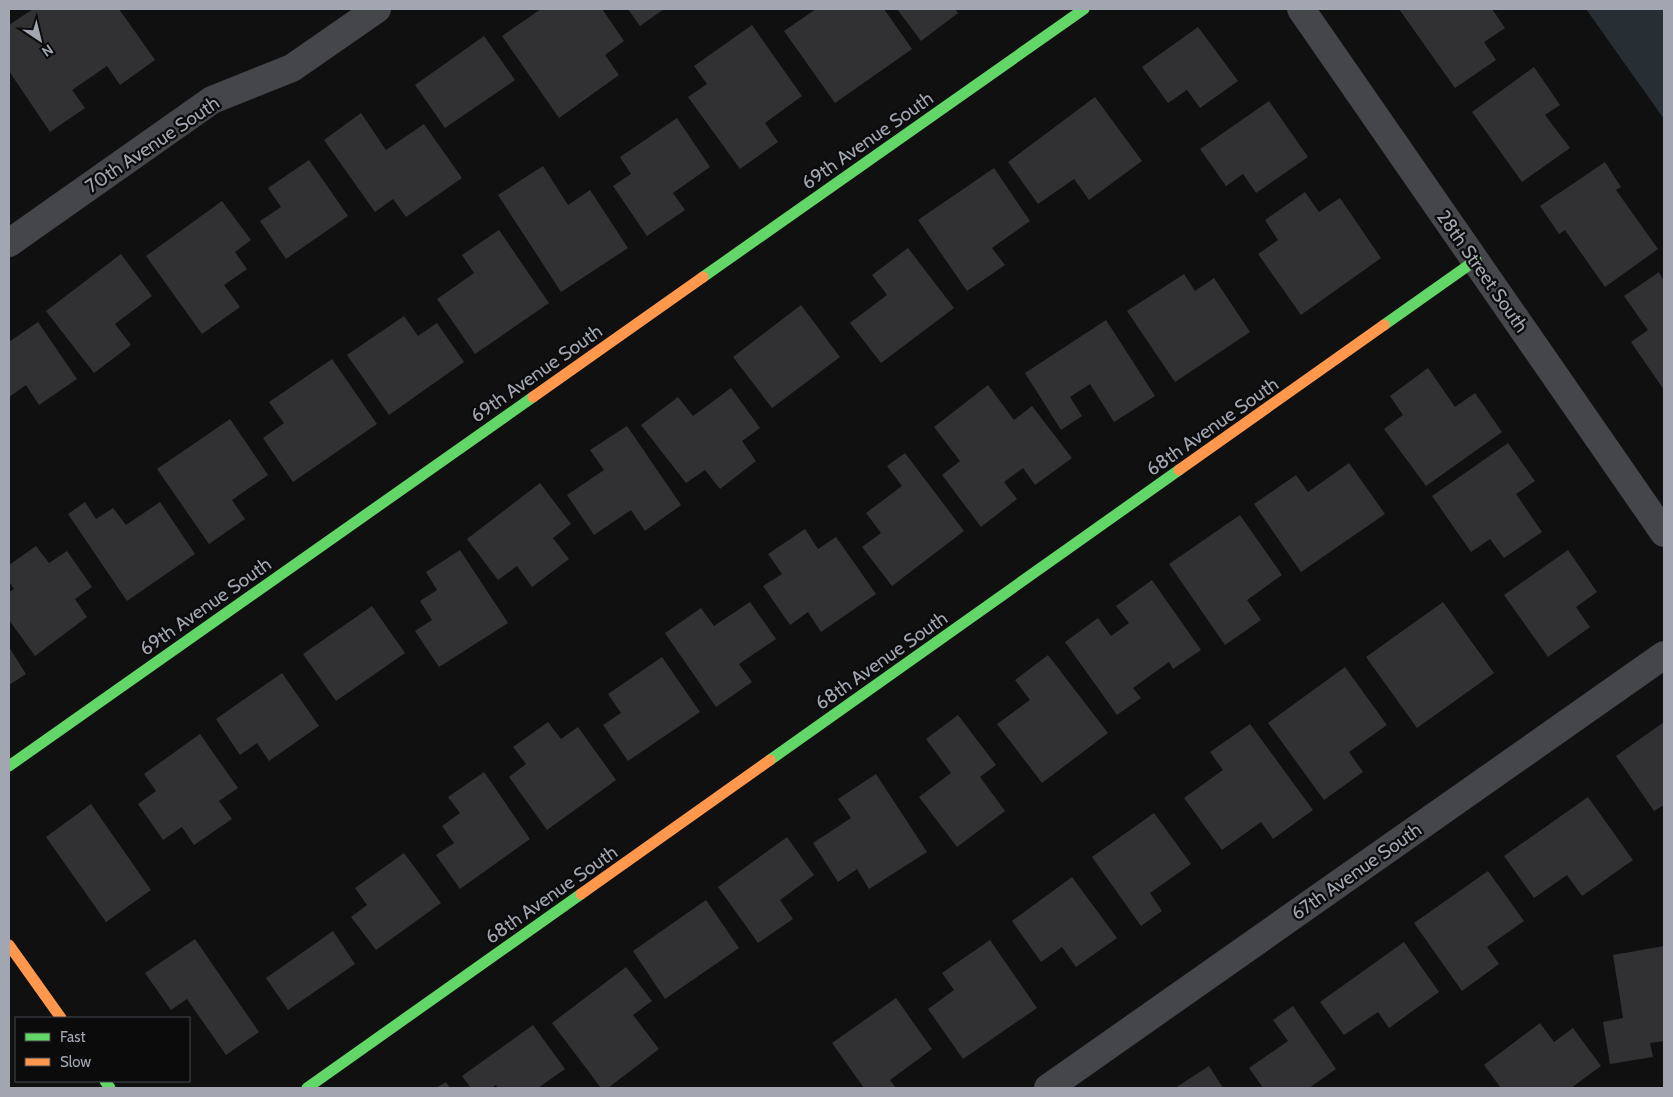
<svg xmlns="http://www.w3.org/2000/svg" width="1673" height="1097" font-family="Cabin,sans-serif">
  <style>
    .water { fill: #282f34 }
    .building { fill: #313133 }
    .lines { fill: none; stroke-linecap: round; stroke-linejoin: round }
    .street { stroke: #454649; stroke-width: 28 }
    .fast { stroke: #63d668; stroke-width: 11 }
    .slow { stroke: #ff974d; stroke-width: 11 }
    .labels { text-anchor: middle; stroke-width: 4.5; stroke-linejoin: round; paint-order: stroke }
    .street-label { font-size: 19px; fill: #a1a6b1; stroke: #0b0b0c }
  </style>
  <rect width="100%" height="100%" fill="#101011"/>
  <path class="water" d="M 1586,9 L 1664,9 L 1664,119 Z"/>
  <g class="building">
    <path d="M 33,9 L 119,9 L 155,60 L 120,85 L 107,66 L 72,90 L 85,108 L 50,132 L 9,71 L 9,25 Z"/>
    <path d="M 541,9 L 602,9 L 624,41 L 605,55 L 619,75 L 559,118 L 502,36 Z"/>
    <path d="M 628,9 L 664,9 L 640,26 Z"/>
    <path d="M 816,9 L 884,9 L 912,49 L 835,103 L 784,31 Z"/>
    <path d="M 897,9 L 955,9 L 958,13 L 921,41 Z"/>
    <path d="M 1399,9 L 1492,9 L 1505,28 L 1484,42 L 1496,60 L 1455,88 Z"/>
    <path d="M 752,25 L 802,96 L 765,123 L 778,142 L 740,169 L 688,97 L 707,84 L 694,66 Z"/>
    <path d="M 1198,27 L 1238,81 L 1200,108 L 1187,90 L 1168,103 L 1142,67 Z"/>
    <path d="M 484,36 L 515,80 L 445,128 L 415,85 Z"/>
    <path d="M 1534,67 L 1560,105 L 1545,115 L 1570,148 L 1522,182 L 1472,112 Z"/>
    <path d="M 1095,97 L 1142,161 L 1089,200 L 1074,179 L 1038,204 L 1008,162 Z"/>
    <path d="M 1269,101 L 1308,157 L 1256,193 L 1243,174 L 1226,186 L 1200,149 Z"/>
    <path d="M 361,113 L 386,150 L 424,124 L 462,178 L 406,217 L 393,199 L 375,212 L 324,140 Z"/>
    <path d="M 677,118 L 710,167 L 673,193 L 685,210 L 647,236 L 613,186 L 631,174 L 620,157 Z"/>
    <path d="M 309,160 L 348,216 L 286,259 L 260,221 L 281,207 L 268,188 Z"/>
    <path d="M 1605,162 L 1621,187 L 1616,190 L 1658,249 L 1605,287 L 1565,230 L 1559,234 L 1540,206 Z"/>
    <path d="M 543,166 L 568,205 L 590,190 L 628,248 L 561,292 L 498,195 Z"/>
    <path d="M 994,168 L 1030,221 L 992,248 L 1005,265 L 967,291 L 918,220 Z"/>
    <path d="M 1305,192 L 1319,212 L 1340,198 L 1381,258 L 1301,315 L 1258,254 L 1278,240 L 1265,220 Z"/>
    <path d="M 222,201 L 251,240 L 235,252 L 247,269 L 224,285 L 240,307 L 202,334 L 146,256 Z"/>
    <path d="M 499,230 L 549,303 L 475,354 L 437,299 L 474,273 L 462,255 Z"/>
    <path d="M 908,248 L 954,308 L 881,363 L 850,323 L 887,295 L 872,275 Z"/>
    <path d="M 121,254 L 152,296 L 115,324 L 131,345 L 94,373 L 46,311 Z"/>
    <path d="M 1659,272 L 1664,281 L 1664,390 L 1631,342 L 1648,330 L 1624,296 Z"/>
    <path d="M 1184,274 L 1195,291 L 1214,278 L 1250,332 L 1175,382 L 1127,311 Z"/>
    <path d="M 801,305 L 840,357 L 772,408 L 733,357 Z"/>
    <path d="M 404,316 L 418,336 L 437,323 L 464,362 L 389,415 L 347,355 Z"/>
    <path d="M 1106,320 L 1155,396 L 1114,422 L 1090,384 L 1070,397 L 1082,416 L 1061,430 L 1025,373 Z"/>
    <path d="M 38,322 L 77,379 L 39,405 L 26,385 L 9,397 L 9,342 Z"/>
    <path d="M 332,359 L 377,424 L 293,482 L 263,438 L 284,423 L 269,402 Z"/>
    <path d="M 1428,368 L 1455,407 L 1475,393 L 1502,432 L 1426,486 L 1384,429 L 1403,415 L 1390,396 Z"/>
    <path d="M 988,385 L 1014,420 L 1032,406 L 1072,458 L 1035,485 L 1023,468 L 1004,482 L 1017,499 L 981,527 L 942,475 L 960,461 L 934,427 Z"/>
    <path d="M 731,388 L 760,428 L 742,441 L 756,461 L 720,489 L 705,470 L 686,483 L 641,425 L 678,397 L 693,416 Z"/>
    <path d="M 230,419 L 268,475 L 232,500 L 245,519 L 209,544 L 157,469 Z"/>
    <path d="M 627,426 L 681,505 L 645,531 L 631,510 L 594,535 L 567,495 L 604,470 L 590,450 Z"/>
    <path d="M 1508,443 L 1535,481 L 1516,494 L 1542,532 L 1504,558 L 1490,539 L 1471,552 L 1432,496 Z"/>
    <path d="M 905,453 L 964,531 L 892,586 L 862,547 L 881,533 L 866,513 L 902,486 L 887,466 Z"/>
    <path d="M 1349,463 L 1385,514 L 1301,572 L 1254,504 L 1296,475 L 1308,492 Z"/>
    <path d="M 540,483 L 571,524 L 553,538 L 569,559 L 532,587 L 517,566 L 498,580 L 467,539 Z"/>
    <path d="M 85,502 L 96,519 L 113,508 L 126,525 L 160,502 L 195,554 L 127,601 L 68,514 Z"/>
    <path d="M 1240,515 L 1282,575 L 1247,600 L 1261,620 L 1225,645 L 1169,564 Z"/>
    <path d="M 805,529 L 818,549 L 836,537 L 876,594 L 821,632 L 808,612 L 790,625 L 763,586 L 782,574 L 768,554 Z"/>
    <path d="M 36,546 L 49,563 L 67,551 L 92,587 L 75,599 L 87,617 L 35,656 L 9,620 L 9,592 L 14,589 L 9,582 L 9,565 Z"/>
    <path d="M 460,550 L 508,623 L 439,667 L 415,631 L 432,620 L 420,601 L 437,590 L 426,572 Z"/>
    <path d="M 1568,550 L 1597,592 L 1576,607 L 1590,627 L 1548,657 L 1504,595 Z"/>
    <path d="M 1152,580 L 1201,650 L 1173,669 L 1169,662 L 1133,688 L 1141,698 L 1117,715 L 1065,642 L 1098,618 L 1111,636 L 1129,623 L 1116,606 Z"/>
    <path d="M 750,602 L 776,639 L 739,664 L 752,682 L 716,707 L 665,633 L 701,608 L 714,626 Z"/>
    <path d="M 1443,602 L 1494,673 L 1417,728 L 1366,657 Z"/>
    <path d="M 372,606 L 405,653 L 336,701 L 303,654 Z"/>
    <path d="M 9,647 L 26,674 L 9,685 Z"/>
    <path d="M 1048,655 L 1108,733 L 1042,783 L 997,724 L 1030,700 L 1015,680 Z"/>
    <path d="M 662,657 L 700,712 L 628,761 L 603,725 L 621,713 L 608,694 Z"/>
    <path d="M 1345,667 L 1387,725 L 1349,752 L 1363,772 L 1324,800 L 1268,723 Z"/>
    <path d="M 282,673 L 319,726 L 269,761 L 257,743 L 240,755 L 216,719 Z"/>
    <path d="M 958,715 L 996,765 L 980,777 L 1005,811 L 957,847 L 919,797 L 951,773 L 926,739 Z"/>
    <path d="M 548,722 L 561,739 L 578,727 L 616,780 L 547,830 L 509,777 L 526,764 L 513,747 Z"/>
    <path d="M 1664,722 L 1664,805 L 1654,811 L 1616,756 Z"/>
    <path d="M 1250,724 L 1313,810 L 1273,839 L 1261,822 L 1222,850 L 1184,798 L 1223,770 L 1210,752 Z"/>
    <path d="M 200,734 L 238,788 L 219,801 L 232,819 L 194,845 L 182,827 L 163,840 L 138,804 L 156,791 L 144,774 Z"/>
    <path d="M 484,772 L 530,839 L 460,889 L 436,855 L 454,843 L 442,826 L 460,813 L 448,797 Z"/>
    <path d="M 876,774 L 927,852 L 869,889 L 857,869 L 838,882 L 813,843 L 851,818 L 838,799 Z"/>
    <path d="M 1588,797 L 1633,860 L 1582,896 L 1567,875 L 1534,898 L 1504,856 Z"/>
    <path d="M 91,804 L 151,890 L 106,922 L 46,837 Z"/>
    <path d="M 1154,813 L 1191,864 L 1150,893 L 1162,911 L 1141,926 L 1092,857 Z"/>
    <path d="M 787,837 L 814,875 L 780,900 L 793,919 L 758,943 L 718,887 Z"/>
    <path d="M 404,853 L 441,903 L 376,950 L 351,917 L 367,905 L 355,888 Z"/>
    <path d="M 1488,871 L 1524,921 L 1487,947 L 1499,964 L 1462,991 L 1414,923 Z"/>
    <path d="M 1072,877 L 1117,938 L 1076,967 L 1062,947 L 1041,962 L 1012,921 Z"/>
    <path d="M 706,900 L 739,948 L 665,999 L 633,951 Z"/>
    <path d="M 333,931 L 355,964 L 288,1010 L 266,978 Z"/>
    <path d="M 195,939 L 259,1032 L 226,1055 L 187,999 L 171,1010 L 145,973 Z"/>
    <path d="M 990,940 L 1037,1008 L 963,1059 L 928,1009 L 954,990 L 942,973 Z"/>
    <path d="M 1404,942 L 1439,992 L 1389,1028 L 1378,1012 L 1344,1035 L 1320,1002 Z"/>
    <path d="M 1664,946 L 1664,1041 L 1650,1043 L 1653,1057 L 1610,1064 L 1603,1022 L 1623,1018 L 1613,955 Z"/>
    <path d="M 626,967 L 652,1001 L 633,1015 L 659,1049 L 608,1088 L 601,1088 L 552,1023 Z"/>
    <path d="M 896,998 L 932,1049 L 890,1080 L 896,1088 L 864,1088 L 832,1043 Z"/>
    <path d="M 1293,1006 L 1336,1069 L 1309,1088 L 1263,1088 L 1249,1068 L 1288,1041 L 1273,1020 Z"/>
    <path d="M 1540,1023 L 1554,1042 L 1573,1028 L 1601,1066 L 1571,1088 L 1501,1088 L 1484,1065 Z"/>
    <path d="M 533,1025 L 565,1069 L 538,1088 L 498,1088 L 496,1085 L 492,1088 L 471,1088 L 462,1076 Z"/>
    <path d="M 1209,1066 L 1223,1088 L 1175,1088 Z"/>
    <path d="M 446,1082 L 450,1088 L 436,1088 Z"/>
  </g>
  <g class="lines">
    <g class="street">
      <path d="M 1301,9 L 1664,533"/>
      <path d="M 9,243 L 212,100 L 292,68 L 377,9"/>
      <path d="M 1048,1088 L 1664,655"/>
    </g>
    <g class="fast">
      <path d="M 703,277 L 1084,9"/>
      <path d="M 1384,325 L 1476,260"/>
      <path d="M 770,760 L 1179,470"/>
      <path d="M 9,766 L 533,397"/>
      <path d="M 105,1081 L 110,1088"/>
      <path d="M 307,1088 L 581,894"/>
    </g>
    <g class="slow">
      <path d="M 533,397 L 703,277"/>
      <path d="M 1179,470 L 1384,325"/>
      <path d="M 581,894 L 770,760"/>
      <path d="M 9,945 L 61,1018"/>
    </g>
  </g>
  <g class="labels">
    <g class="street-label">
      <text transform="translate(867 140) rotate(-35)" y="7">69th Avenue South</text>
      <text transform="translate(152 144) rotate(-34)" y="7">70th Avenue South</text>
      <text transform="translate(1483 271) rotate(55)" y="7">28th Street South</text>
      <text transform="translate(536 373) rotate(-35)" y="7">69th Avenue South</text>
      <text transform="translate(1212 426) rotate(-35)" y="7">68th Avenue South</text>
      <text transform="translate(205 606) rotate(-35)" y="7">69th Avenue South</text>
      <text transform="translate(881 660) rotate(-35)" y="7">68th Avenue South</text>
      <text transform="translate(1356 871) rotate(-35)" y="7">67th Avenue South</text>
      <text transform="translate(551 894) rotate(-35)" y="7">68th Avenue South</text>
    </g>
  </g>
  <rect width="1673" height="1097" fill="none" stroke="#a1a6b1" stroke-width="20"/>
  <rect x="15" y="1017" width="175" height="65" fill="#0b0b0c" stroke="#47494e"/>
  <rect x="25" y="1033" width="25" height="8" fill="#63d668" stroke="#47494e"/>
  <text x="60" y="1042" font-size="15" fill="#a1a6b1">Fast</text>
  <rect x="25" y="1058" width="25" height="8" fill="#ff974d" stroke="#47494e"/>
  <text x="60" y="1067" font-size="15" fill="#a1a6b1">Slow</text>
  <g transform="translate(40 40) rotate(145)" stroke="#0b0b0c" stroke-width="4" paint-order="stroke">
  <path d="M0-4L9 19L0 12L-9 19Z" fill="#a1a6b1"/>
  <text y="-8" font-size="14" font-weight="bold" text-anchor="middle" fill="#a1a6b1">N</text>
  </g>
</svg>
